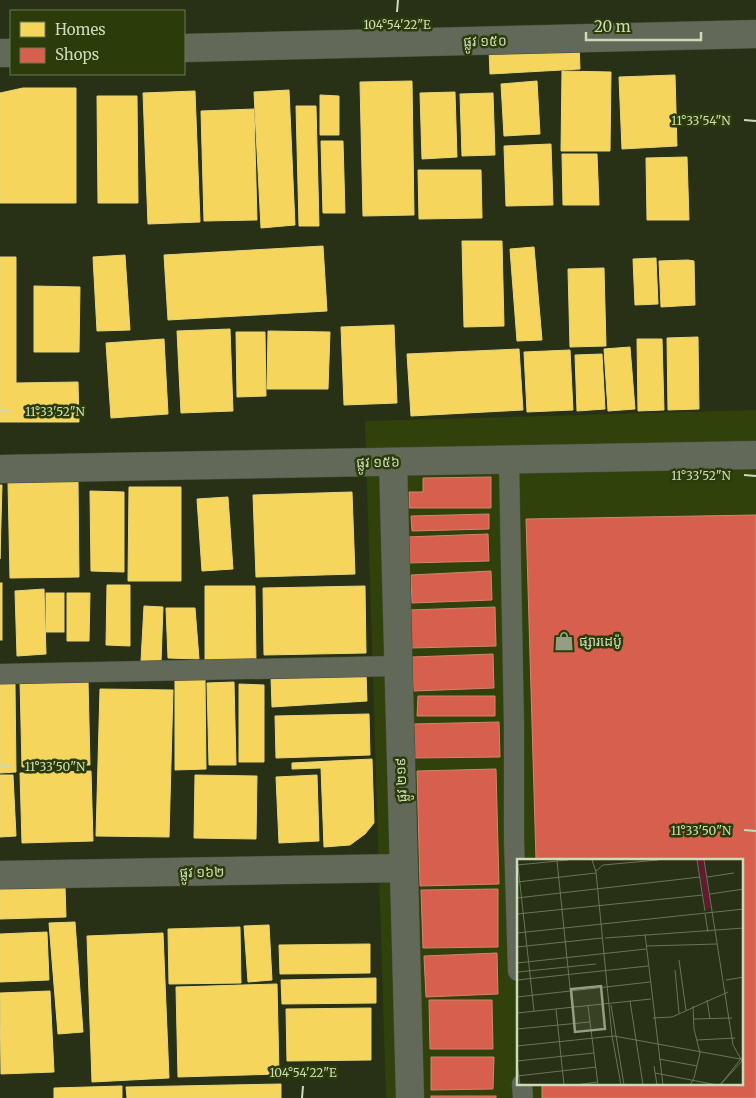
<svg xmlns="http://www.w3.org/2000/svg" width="756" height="1098" font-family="Merriweather,'Noto Sans Khmer',serif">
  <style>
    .built { fill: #30410c; fill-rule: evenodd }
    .homes { fill: #f6d55c; stroke: #e9d678 }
    .shops { fill: #d6604d; stroke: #d3856d }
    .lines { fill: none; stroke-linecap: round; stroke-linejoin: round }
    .lane-casing { stroke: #454d35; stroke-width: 21 }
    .street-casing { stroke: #454d35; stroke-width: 29 }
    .lane { stroke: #636958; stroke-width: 20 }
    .street { stroke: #636958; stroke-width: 28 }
    .ticks { fill: none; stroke: #ccdab9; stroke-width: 2 }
    .labels { text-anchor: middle; stroke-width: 5; stroke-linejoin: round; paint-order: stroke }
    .street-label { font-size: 14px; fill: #ccdab9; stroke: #2b3c0a }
    .poi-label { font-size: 14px; fill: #ccdab9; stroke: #2b3c0a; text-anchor: start }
    .inset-road { fill: none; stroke: #6a7557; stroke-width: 1 }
    .view { fill: #939f80; fill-opacity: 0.15; stroke: #939f80; stroke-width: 2.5 }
    .inset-edge { fill: none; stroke: #ccdab9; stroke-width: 2.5 }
    .ticks-label { font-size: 12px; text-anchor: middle; fill: #ccdab9; stroke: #2b3c0a; stroke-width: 5; stroke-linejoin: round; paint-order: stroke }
  </style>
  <rect width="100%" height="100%" fill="#283115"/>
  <path class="built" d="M 756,410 L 756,1098 L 386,1098 L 365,421 ZM 518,860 L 742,860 L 742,1084 L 518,1084 Z"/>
  <g class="homes">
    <path d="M 579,43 L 580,69 L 490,74 L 489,49 Z"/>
    <path d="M 562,71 L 611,72 L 610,151 L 561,151 Z"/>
    <path d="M 675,75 L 677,146 L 622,149 L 619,77 Z"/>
    <path d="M 412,81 L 414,215 L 363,216 L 360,82 Z"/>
    <path d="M 537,81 L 540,134 L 504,136 L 501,84 Z"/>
    <path d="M 23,88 L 76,88 L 76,203 L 0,203 L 0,93 Z"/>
    <path d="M 289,90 L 295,225 L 261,228 L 254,92 Z"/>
    <path d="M 195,91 L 200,222 L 148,224 L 143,93 Z"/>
    <path d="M 455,92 L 457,157 L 422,159 L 420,93 Z"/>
    <path d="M 493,93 L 495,155 L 462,156 L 460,94 Z"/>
    <path d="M 320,95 L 339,96 L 339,135 L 320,135 Z"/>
    <path d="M 97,96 L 137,96 L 138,203 L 98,203 Z"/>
    <path d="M 296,106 L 316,106 L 319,226 L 299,226 Z"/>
    <path d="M 254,109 L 257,220 L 204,221 L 201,111 Z"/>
    <path d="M 321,141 L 343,141 L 345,213 L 323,213 Z"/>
    <path d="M 551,144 L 553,205 L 506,206 L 504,146 Z"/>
    <path d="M 562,154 L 597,154 L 599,205 L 563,205 Z"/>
    <path d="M 687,157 L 689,220 L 647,220 L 646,158 Z"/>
    <path d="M 418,170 L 481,170 L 482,218 L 419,219 Z"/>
    <path d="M 462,241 L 502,241 L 504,326 L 464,327 Z"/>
    <path d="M 323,246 L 327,311 L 168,320 L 164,255 Z"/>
    <path d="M 534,247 L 542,340 L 517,341 L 510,249 Z"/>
    <path d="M 125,255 L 130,330 L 97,331 L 93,257 Z"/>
    <path d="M 0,257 L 16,257 L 16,383 L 78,382 L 79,422 L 0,422 Z"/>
    <path d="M 656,258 L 658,304 L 635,305 L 633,259 Z"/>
    <path d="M 688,260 L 694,261 L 695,305 L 661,307 L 659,261 Z"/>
    <path d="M 604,268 L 606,346 L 570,347 L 568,269 Z"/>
    <path d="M 34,286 L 80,287 L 79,352 L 34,352 Z"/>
    <path d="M 394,325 L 397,403 L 344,405 L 341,327 Z"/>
    <path d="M 230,329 L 233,411 L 181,413 L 177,331 Z"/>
    <path d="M 268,331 L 330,332 L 328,389 L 267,389 Z"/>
    <path d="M 236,332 L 265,332 L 266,396 L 237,397 Z"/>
    <path d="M 698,337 L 699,409 L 668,410 L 667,338 Z"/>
    <path d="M 164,339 L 168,414 L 111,418 L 106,343 Z"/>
    <path d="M 637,339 L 662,339 L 664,410 L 638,411 Z"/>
    <path d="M 630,347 L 635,409 L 608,411 L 604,349 Z"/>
    <path d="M 519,349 L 523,410 L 411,416 L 407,354 Z"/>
    <path d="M 570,350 L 573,410 L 527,412 L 524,352 Z"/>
    <path d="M 602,354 L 605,409 L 577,411 L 575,355 Z"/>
    <path d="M 78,481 L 79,577 L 10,578 L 8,482 Z"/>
    <path d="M 0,485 L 2,485 L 0,559 Z"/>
    <path d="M 129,487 L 181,487 L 181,581 L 128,581 Z"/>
    <path d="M 90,491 L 124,492 L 124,572 L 91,571 Z"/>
    <path d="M 352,492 L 355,574 L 256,577 L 253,495 Z"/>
    <path d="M 228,497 L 233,569 L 202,571 L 197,499 Z"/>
    <rect x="0" y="583" width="2" height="57"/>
    <path d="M 107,585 L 130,585 L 130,646 L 106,645 Z"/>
    <path d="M 205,586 L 255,586 L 256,664 L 205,665 Z"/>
    <path d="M 365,586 L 366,653 L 264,655 L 263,588 Z"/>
    <path d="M 44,589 L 46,654 L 17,656 L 15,591 Z"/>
    <rect x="46" y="593" width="18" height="39"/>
    <path d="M 67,593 L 90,593 L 89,641 L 67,641 Z"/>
    <path d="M 144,606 L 163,607 L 161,662 L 141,661 Z"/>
    <path d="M 166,608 L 195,608 L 199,659 L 168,658 Z"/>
    <path d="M 366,673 L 367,701 L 272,707 L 271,678 Z"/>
    <path d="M 175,678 L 205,678 L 206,769 L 175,770 Z"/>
    <path d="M 88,680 L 90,765 L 22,767 L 20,681 Z"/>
    <path d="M 234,682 L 236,765 L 209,765 L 207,683 Z"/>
    <path d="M 15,683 L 16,772 L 0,773 L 0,684 Z"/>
    <path d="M 239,684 L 264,685 L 264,762 L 239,762 Z"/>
    <path d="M 100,689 L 173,690 L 169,837 L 96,836 Z"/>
    <path d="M 369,714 L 370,755 L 276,758 L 275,716 Z"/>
    <path d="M 372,759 L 374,823 L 365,834 L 350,845 L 324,847 L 321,768 L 292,769 L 292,763 Z"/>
    <path d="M 91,771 L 93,841 L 22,843 L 20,773 Z"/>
    <path d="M 0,775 L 13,775 L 16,836 L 0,837 Z"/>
    <path d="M 195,775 L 257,776 L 256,839 L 194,838 Z"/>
    <path d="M 317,775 L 319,841 L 279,843 L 276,777 Z"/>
    <path d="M 65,886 L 66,917 L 0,919 L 0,887 Z"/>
    <path d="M 75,922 L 83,1032 L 58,1034 L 49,923 Z"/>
    <path d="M 269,925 L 272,980 L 248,982 L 244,926 Z"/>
    <path d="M 240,927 L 241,983 L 169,984 L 168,929 Z"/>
    <path d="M 47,932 L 49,980 L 0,982 L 0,934 Z"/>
    <path d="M 163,933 L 169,1078 L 92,1082 L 87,936 Z"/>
    <path d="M 370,944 L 370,973 L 280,974 L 279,945 Z"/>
    <path d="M 376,978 L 376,1003 L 282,1004 L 281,980 Z"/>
    <path d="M 277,984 L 279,1074 L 178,1077 L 176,987 Z"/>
    <path d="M 50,991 L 54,1072 L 1,1074 L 0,993 Z"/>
    <path d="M 371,1008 L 371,1060 L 287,1061 L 286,1009 Z"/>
    <path d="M 281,1084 L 281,1098 L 127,1098 L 126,1087 Z"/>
    <path d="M 122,1086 L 122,1098 L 54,1098 L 54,1088 Z"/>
  </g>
  <g class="shops">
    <path d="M 491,477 L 491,508 L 409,508 L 409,492 L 423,492 L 423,478 Z"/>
    <path d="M 489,514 L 489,529 L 412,531 L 411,516 Z"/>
    <path d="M 756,515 L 756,1098 L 542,1098 L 542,1084 L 742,1084 L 742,860 L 536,860 L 526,519 Z"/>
    <path d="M 488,534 L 489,561 L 407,563 L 406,537 Z"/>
    <path d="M 491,571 L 492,600 L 412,603 L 411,575 Z"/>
    <path d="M 495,607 L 496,646 L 410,648 L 409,610 Z"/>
    <path d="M 493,654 L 494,688 L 414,691 L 412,657 Z"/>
    <path d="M 418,696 L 495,696 L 495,716 L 417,716 Z"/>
    <path d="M 499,722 L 500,757 L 413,758 L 412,724 Z"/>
    <path d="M 496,769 L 499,884 L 420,886 L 417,771 Z"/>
    <path d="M 498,889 L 498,947 L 423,948 L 421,890 Z"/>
    <path d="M 497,953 L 498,994 L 426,997 L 424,956 Z"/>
    <path d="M 429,1000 L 492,1000 L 493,1049 L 430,1049 Z"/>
    <path d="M 431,1057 L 494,1057 L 493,1089 L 431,1090 Z"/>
    <rect x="431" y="1096" width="65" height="2"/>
  </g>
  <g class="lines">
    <defs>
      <g id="lane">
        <path d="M 509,460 L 514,726 L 514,839 L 518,971"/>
        <path d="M 0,674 L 398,666"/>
        <path d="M 522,1084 L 523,1098"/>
      </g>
      <g id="street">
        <path d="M 184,48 L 756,34"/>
        <path d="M 0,53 L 11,53"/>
        <path d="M 393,462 L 410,1098"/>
        <path d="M 0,469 L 756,455"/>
        <path d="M 0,875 L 404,868"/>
      </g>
    </defs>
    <use href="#lane" class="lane-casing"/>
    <use href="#street" class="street-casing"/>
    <use href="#lane" class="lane"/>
    <use href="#street" class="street"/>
  </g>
  <path class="ticks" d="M 397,12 L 398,0M 744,120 L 756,121M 0,410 L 12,411M 744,475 L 756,476M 0,765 L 12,766M 744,830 L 756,831M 302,1098 L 303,1086"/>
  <defs>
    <symbol id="shop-bare" viewBox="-9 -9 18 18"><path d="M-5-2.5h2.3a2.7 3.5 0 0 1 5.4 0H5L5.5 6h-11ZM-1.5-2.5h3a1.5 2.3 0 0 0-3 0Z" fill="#939f80" stroke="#2b3c0a" stroke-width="2.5" paint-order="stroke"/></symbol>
  </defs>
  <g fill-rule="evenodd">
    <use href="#shop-bare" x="550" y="627" width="28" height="28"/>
  </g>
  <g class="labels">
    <g class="street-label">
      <text transform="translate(485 41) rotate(-1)" y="5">ផ្លូវ ១៥០</text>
      <text transform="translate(378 462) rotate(-1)" y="5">ផ្លូវ ១៥៦</text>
      <text transform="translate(401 780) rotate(-92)" y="5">ផ្លូវ ២១៩</text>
      <text transform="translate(202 872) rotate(-1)" y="5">ផ្លូវ ១៦២</text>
    </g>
    <g class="poi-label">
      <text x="579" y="646">ផ្សារដេប៉ូ</text>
    </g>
  </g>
  <g transform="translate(517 859)">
    <rect width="226" height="226" fill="#283115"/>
    <path d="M 181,1 L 186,1 L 194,49 L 189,50 Z" fill="#691730"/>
    <path class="inset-road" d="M 75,1 L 79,13 L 95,177 L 104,226M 180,1 L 188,52M 187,1 L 216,186 L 225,202M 40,2 L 55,148M 0,6 L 51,1M 1,7 L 17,152M 79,12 L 86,6 L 141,1M 190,18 L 217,14M 0,23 L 79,14M 193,35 L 227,30M 0,39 L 183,18M 0,55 L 186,36M 188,55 L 191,73M 0,74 L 227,50M 128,75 L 146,226M 88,79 L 227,69M 129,87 L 200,85M 0,88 L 85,79M 162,101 L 169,151M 0,104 L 129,90M 158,111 L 162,154M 1,113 L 79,105M 0,121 L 131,107M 209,121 L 227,118M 0,138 L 133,123M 190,141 L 193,160M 113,142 L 126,226M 94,146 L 107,226M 71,147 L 81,226M 39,150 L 47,226M 0,154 L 134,140M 136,159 L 155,158 L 211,133M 177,160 L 215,159M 0,170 L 73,163M 180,181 L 218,179M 0,187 L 97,177 L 223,200M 142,200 L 180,207M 0,202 L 77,194M 0,204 L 3,226M 137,207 L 140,226M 138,214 L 200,226M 0,217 L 79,208M 204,225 L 225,202M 59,226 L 80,223M 173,226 L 177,219 L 183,194 L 177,170 L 176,147M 203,226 L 227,196"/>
    <path class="view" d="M 84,127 L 88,170 L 58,173 L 54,130 Z"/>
    <rect width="226" height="226" class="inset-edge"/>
  </g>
  <g class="ticks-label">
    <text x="397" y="29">104°54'22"E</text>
    <text x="701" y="125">11°33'54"N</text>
    <text x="55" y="416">11°33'52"N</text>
    <text x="701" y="480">11°33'52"N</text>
    <text x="55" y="771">11°33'50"N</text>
    <text x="701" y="835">11°33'50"N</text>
    <text x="303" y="1077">104°54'22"E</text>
  </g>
  <rect x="10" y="10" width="175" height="65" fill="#2b3c0a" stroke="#6b7b50"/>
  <rect x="20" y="22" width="25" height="15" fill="#f6d55c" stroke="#6b7b50"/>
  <text x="55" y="35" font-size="15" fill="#ccdab9">Homes</text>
  <rect x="20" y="48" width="25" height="15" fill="#d6604d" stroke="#6b7b50"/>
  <text x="55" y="60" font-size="15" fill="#ccdab9">Shops</text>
  <path d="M586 32v8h115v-8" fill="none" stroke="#ccdab9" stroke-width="2.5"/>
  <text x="594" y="32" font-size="15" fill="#ccdab9" stroke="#2b3c0a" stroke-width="4" paint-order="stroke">20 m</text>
</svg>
